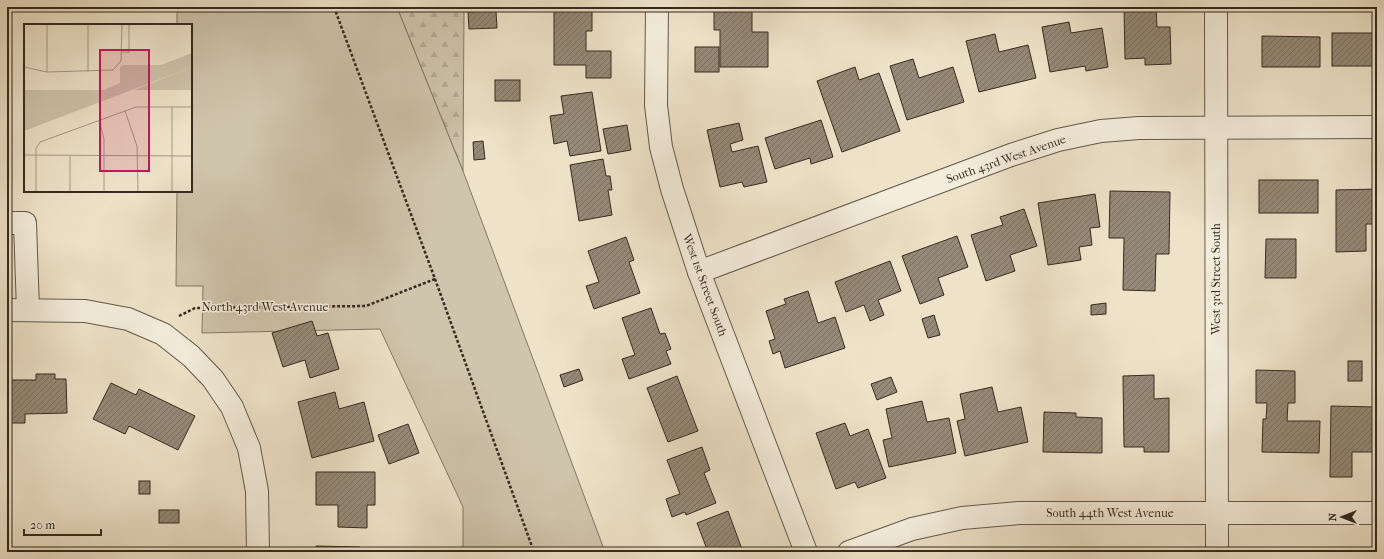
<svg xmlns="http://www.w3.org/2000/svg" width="1384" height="559" font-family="'IM FELL French Canon',serif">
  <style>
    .green { fill: #cfc4ac; stroke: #827766 }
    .forest { fill: url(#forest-firs); stroke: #827766 }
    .building { fill: url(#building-hatch); stroke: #352a21 }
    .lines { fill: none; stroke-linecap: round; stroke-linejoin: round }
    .minor-casing { stroke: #63584b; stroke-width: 24 }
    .path { stroke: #352a21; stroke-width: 2.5; stroke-dasharray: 3 2; stroke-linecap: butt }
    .minor { stroke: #f4eddc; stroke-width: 22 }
    .labels { text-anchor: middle; stroke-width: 3; stroke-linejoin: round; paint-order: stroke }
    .street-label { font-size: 12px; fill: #352a21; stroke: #f4eddc }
    .inset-road { fill: none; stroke: #a49986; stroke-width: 1 }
    .view { fill: #c2185b; fill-opacity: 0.15; stroke: #c2185b; stroke-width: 2 }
    .inset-edge { fill: none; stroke: #352a21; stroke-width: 2 }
  </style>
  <defs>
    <pattern id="forest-firs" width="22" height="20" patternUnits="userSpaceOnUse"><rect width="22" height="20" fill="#cfc4ac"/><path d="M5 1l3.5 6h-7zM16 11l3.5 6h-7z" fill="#b2a994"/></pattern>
    <pattern id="building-hatch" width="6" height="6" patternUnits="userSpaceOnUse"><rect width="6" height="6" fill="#958a78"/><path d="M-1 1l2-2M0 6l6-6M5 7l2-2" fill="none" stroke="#7a7162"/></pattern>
  </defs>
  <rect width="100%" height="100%" fill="#eee3c9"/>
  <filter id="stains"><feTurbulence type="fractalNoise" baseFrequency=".005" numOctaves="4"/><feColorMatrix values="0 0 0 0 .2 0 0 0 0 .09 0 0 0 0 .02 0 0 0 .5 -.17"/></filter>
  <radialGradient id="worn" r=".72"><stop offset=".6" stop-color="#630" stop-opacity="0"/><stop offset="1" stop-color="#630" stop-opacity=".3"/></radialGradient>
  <path class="green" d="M 177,7 L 397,7 L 463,171 L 605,552 L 463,552 L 463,507 L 380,329 L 202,333 L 203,286 L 176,286 L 177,191 L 191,191 L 191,25 L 177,25 Z"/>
  <path class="forest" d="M 397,7 L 464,7 L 463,171 Z"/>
  <g class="building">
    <path d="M 554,7 L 592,7 L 592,31 L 586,31 L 586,51 L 611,51 L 611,78 L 586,78 L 586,65 L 554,65 Z"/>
    <path d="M 714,7 L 752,7 L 752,32 L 768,32 L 768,67 L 720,67 L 720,30 L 714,30 Z"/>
    <path d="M 1027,7 L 1050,7 L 1027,11 Z"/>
    <path d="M 1124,7 L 1156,7 L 1157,27 L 1170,27 L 1171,64 L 1145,65 L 1145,58 L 1125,59 Z"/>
    <path d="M 496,11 L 497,28 L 469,29 L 468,12 Z"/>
    <path d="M 1069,22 L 1071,33 L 1102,28 L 1108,67 L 1086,71 L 1085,66 L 1050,72 L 1042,27 Z"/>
    <rect x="1332" y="33" width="45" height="33"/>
    <path d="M 995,34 L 999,52 L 1028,45 L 1036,78 L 979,92 L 966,41 Z"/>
    <path d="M 1262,36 L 1320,37 L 1320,67 L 1262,67 Z"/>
    <rect x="695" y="47" width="24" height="25"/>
    <path d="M 913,59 L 919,78 L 953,67 L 964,102 L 907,120 L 890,66 Z"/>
    <path d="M 855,67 L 859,80 L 879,73 L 900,131 L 842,152 L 817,81 Z"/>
    <rect x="495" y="80" width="25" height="21"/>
    <path d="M 592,92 L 601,151 L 570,156 L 567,141 L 554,144 L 550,116 L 564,114 L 561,96 Z"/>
    <path d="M 821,120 L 833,157 L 811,164 L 810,158 L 775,169 L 765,138 Z"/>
    <path d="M 739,123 L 743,140 L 730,144 L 732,152 L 758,146 L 767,182 L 744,187 L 742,182 L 720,187 L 707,130 Z"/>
    <path d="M 627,125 L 631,150 L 608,154 L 603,129 Z"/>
    <path d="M 483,141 L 485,159 L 474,160 L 473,142 Z"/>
    <path d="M 603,159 L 606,176 L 610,176 L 612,190 L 608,190 L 612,215 L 579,221 L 570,165 Z"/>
    <rect x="1259" y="180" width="59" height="33"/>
    <path d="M 1377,189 L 1377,224 L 1366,224 L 1366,251 L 1336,252 L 1336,190 Z"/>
    <path d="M 1110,191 L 1170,192 L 1169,254 L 1156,254 L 1155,291 L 1123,290 L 1124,238 L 1109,238 Z"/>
    <path d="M 1095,194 L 1100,227 L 1090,228 L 1092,245 L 1079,247 L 1081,260 L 1048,265 L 1038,203 Z"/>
    <path d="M 1024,209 L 1037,246 L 1010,255 L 1015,271 L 986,281 L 971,235 L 1003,225 L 1000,217 Z"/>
    <path d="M 957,236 L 968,267 L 938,278 L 944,295 L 920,304 L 902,256 Z"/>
    <path d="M 626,237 L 634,260 L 629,262 L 640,293 L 594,309 L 586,286 L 599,282 L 588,251 Z"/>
    <path d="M 1266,239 L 1296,239 L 1296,278 L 1265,278 Z"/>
    <path d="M 890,261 L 901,291 L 878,300 L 884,315 L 870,321 L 864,305 L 846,312 L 835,282 Z"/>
    <rect x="1376" y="284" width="1" height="26"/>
    <path d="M 808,291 L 818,323 L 835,317 L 845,348 L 785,368 L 780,351 L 773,354 L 769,341 L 775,339 L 766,311 L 786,304 L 784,299 Z"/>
    <path d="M 1106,303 L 1106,314 L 1091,315 L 1091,305 Z"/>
    <path d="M 651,308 L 660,334 L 665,333 L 671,349 L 666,351 L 671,364 L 629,379 L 622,359 L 635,355 L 622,318 Z"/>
    <path d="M 934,315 L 940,335 L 928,338 L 922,319 Z"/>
    <path d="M 312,321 L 317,336 L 328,333 L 339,369 L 310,378 L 305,360 L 283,367 L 272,333 Z"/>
    <rect x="1348" y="361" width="14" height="20"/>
    <path d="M 579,369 L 583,380 L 564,387 L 560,375 Z"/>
    <path d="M 1256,370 L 1295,371 L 1295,403 L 1288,403 L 1287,421 L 1320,421 L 1319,453 L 1262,452 L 1263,419 L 1266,419 L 1267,403 L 1256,403 Z"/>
    <path d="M 36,374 L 55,374 L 55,379 L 66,379 L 67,413 L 25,414 L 25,423 L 9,423 L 9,380 L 36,380 Z"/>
    <path d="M 1154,375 L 1154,399 L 1169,398 L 1169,452 L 1144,452 L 1144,447 L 1124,447 L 1123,376 Z"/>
    <path d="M 677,376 L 698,431 L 668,442 L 647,388 Z"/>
    <path d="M 891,377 L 897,392 L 877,400 L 871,384 Z"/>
    <path d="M 111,383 L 136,395 L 139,389 L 195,416 L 178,450 L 129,426 L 125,434 L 93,419 Z"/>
    <path d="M 992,387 L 998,412 L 1021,407 L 1028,442 L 965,456 L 957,421 L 965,419 L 960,394 Z"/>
    <path d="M 335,392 L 339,409 L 364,402 L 374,441 L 312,458 L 298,402 Z"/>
    <path d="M 922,401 L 927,422 L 949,418 L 956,453 L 889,467 L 883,440 L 892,438 L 886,409 Z"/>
    <path d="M 1331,406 L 1376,407 L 1377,452 L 1352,452 L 1352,477 L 1330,477 Z"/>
    <path d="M 1044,412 L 1076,413 L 1076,417 L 1102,418 L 1102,453 L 1043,452 Z"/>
    <path d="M 845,423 L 850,436 L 868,429 L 886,478 L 858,488 L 855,482 L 836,489 L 816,433 Z"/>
    <path d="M 408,424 L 419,453 L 389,464 L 378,435 Z"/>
    <path d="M 702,447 L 710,470 L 704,473 L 716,503 L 686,515 L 685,512 L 672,517 L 666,499 L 680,494 L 667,460 Z"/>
    <path d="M 316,472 L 375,472 L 375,505 L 367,505 L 367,528 L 338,527 L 338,505 L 316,505 Z"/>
    <rect x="139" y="481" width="11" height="13"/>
    <rect x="159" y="510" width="20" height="13"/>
    <path d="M 728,511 L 743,552 L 708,552 L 697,523 Z"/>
    <path d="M 316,546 L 360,547 L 360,552 L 316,552 Z"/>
  </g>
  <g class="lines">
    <defs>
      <g id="minor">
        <path d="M 657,7 L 656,105 L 661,147 L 672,189 L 699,272 L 806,552"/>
        <path d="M 1216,7 L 1217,552"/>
        <path d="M 7,223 L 25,223 L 28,310"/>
        <path d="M 699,272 L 1011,155 L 1058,140 L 1101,131 L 1139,128 L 1377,127"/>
        <path d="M 7,310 L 85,311 L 128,319 L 163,334 L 191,356 L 213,379 L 232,407 L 249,448 L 257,491 L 258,552"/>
        <path d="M 849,552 L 912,529 L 962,518 L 1019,513 L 1377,513"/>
      </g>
    </defs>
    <use href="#minor" class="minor-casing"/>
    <g class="path">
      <path d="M 334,7 L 435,279 L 534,552"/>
      <path d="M 179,316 L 195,308 L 366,306 L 435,279"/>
    </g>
    <use href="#minor" class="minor"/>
  </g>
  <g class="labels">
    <g class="street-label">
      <text transform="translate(1006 159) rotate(-19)" y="4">South 43rd West Avenue</text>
      <text transform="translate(1216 279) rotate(-90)" y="4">West 3rd Street South</text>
      <text transform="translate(705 285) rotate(70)" y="4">West 1st Street South</text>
      <text x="265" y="311">North 43rd West Avenue</text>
      <text x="1110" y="517">South 44th West Avenue</text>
    </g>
  </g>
  <g transform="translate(24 24)">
    <rect width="168" height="168" fill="#eee3c9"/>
    <path d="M 168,29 L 168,43 L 0,107 L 0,66 L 80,66 L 96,59 L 96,43 L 100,41 L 137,41 Z" fill="#cfc4ac"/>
    <path d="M 168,43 L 168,66 L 110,66 Z" fill="#cfc4ac"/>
    <path class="inset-road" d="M 98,28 L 105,28 L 105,0M 0,43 L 23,48 L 89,46 L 97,37 L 98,0M 23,48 L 23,0M 64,48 L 64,0M 148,83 L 148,168M 101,87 L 113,122 L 114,168M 75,96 L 80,115 L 80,168M 0,131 L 168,132M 46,132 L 46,168M 12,168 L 12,124 L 16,118 L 112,83 L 168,83"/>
    <path class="view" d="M 76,26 L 125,26 L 125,147 L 76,147 Z"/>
    <rect width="168" height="168" class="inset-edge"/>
  </g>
  <rect width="1384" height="559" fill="none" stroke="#eee3c9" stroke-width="24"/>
  <rect x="8" y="8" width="1368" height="543" fill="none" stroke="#352a21" stroke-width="2"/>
  <rect x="12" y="12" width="1360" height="535" fill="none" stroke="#352a21"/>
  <g transform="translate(1342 517) rotate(270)" stroke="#f4eddc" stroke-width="3" paint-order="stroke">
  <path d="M0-3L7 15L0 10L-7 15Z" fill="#352a21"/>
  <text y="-6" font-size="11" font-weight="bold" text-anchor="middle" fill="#352a21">N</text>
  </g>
  <path d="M24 529v6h77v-6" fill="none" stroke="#352a21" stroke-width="2"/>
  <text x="30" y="529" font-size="12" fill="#352a21" stroke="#f4eddc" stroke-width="3" paint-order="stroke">20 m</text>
  <rect width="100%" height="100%" filter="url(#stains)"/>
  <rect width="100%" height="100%" fill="url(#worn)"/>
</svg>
